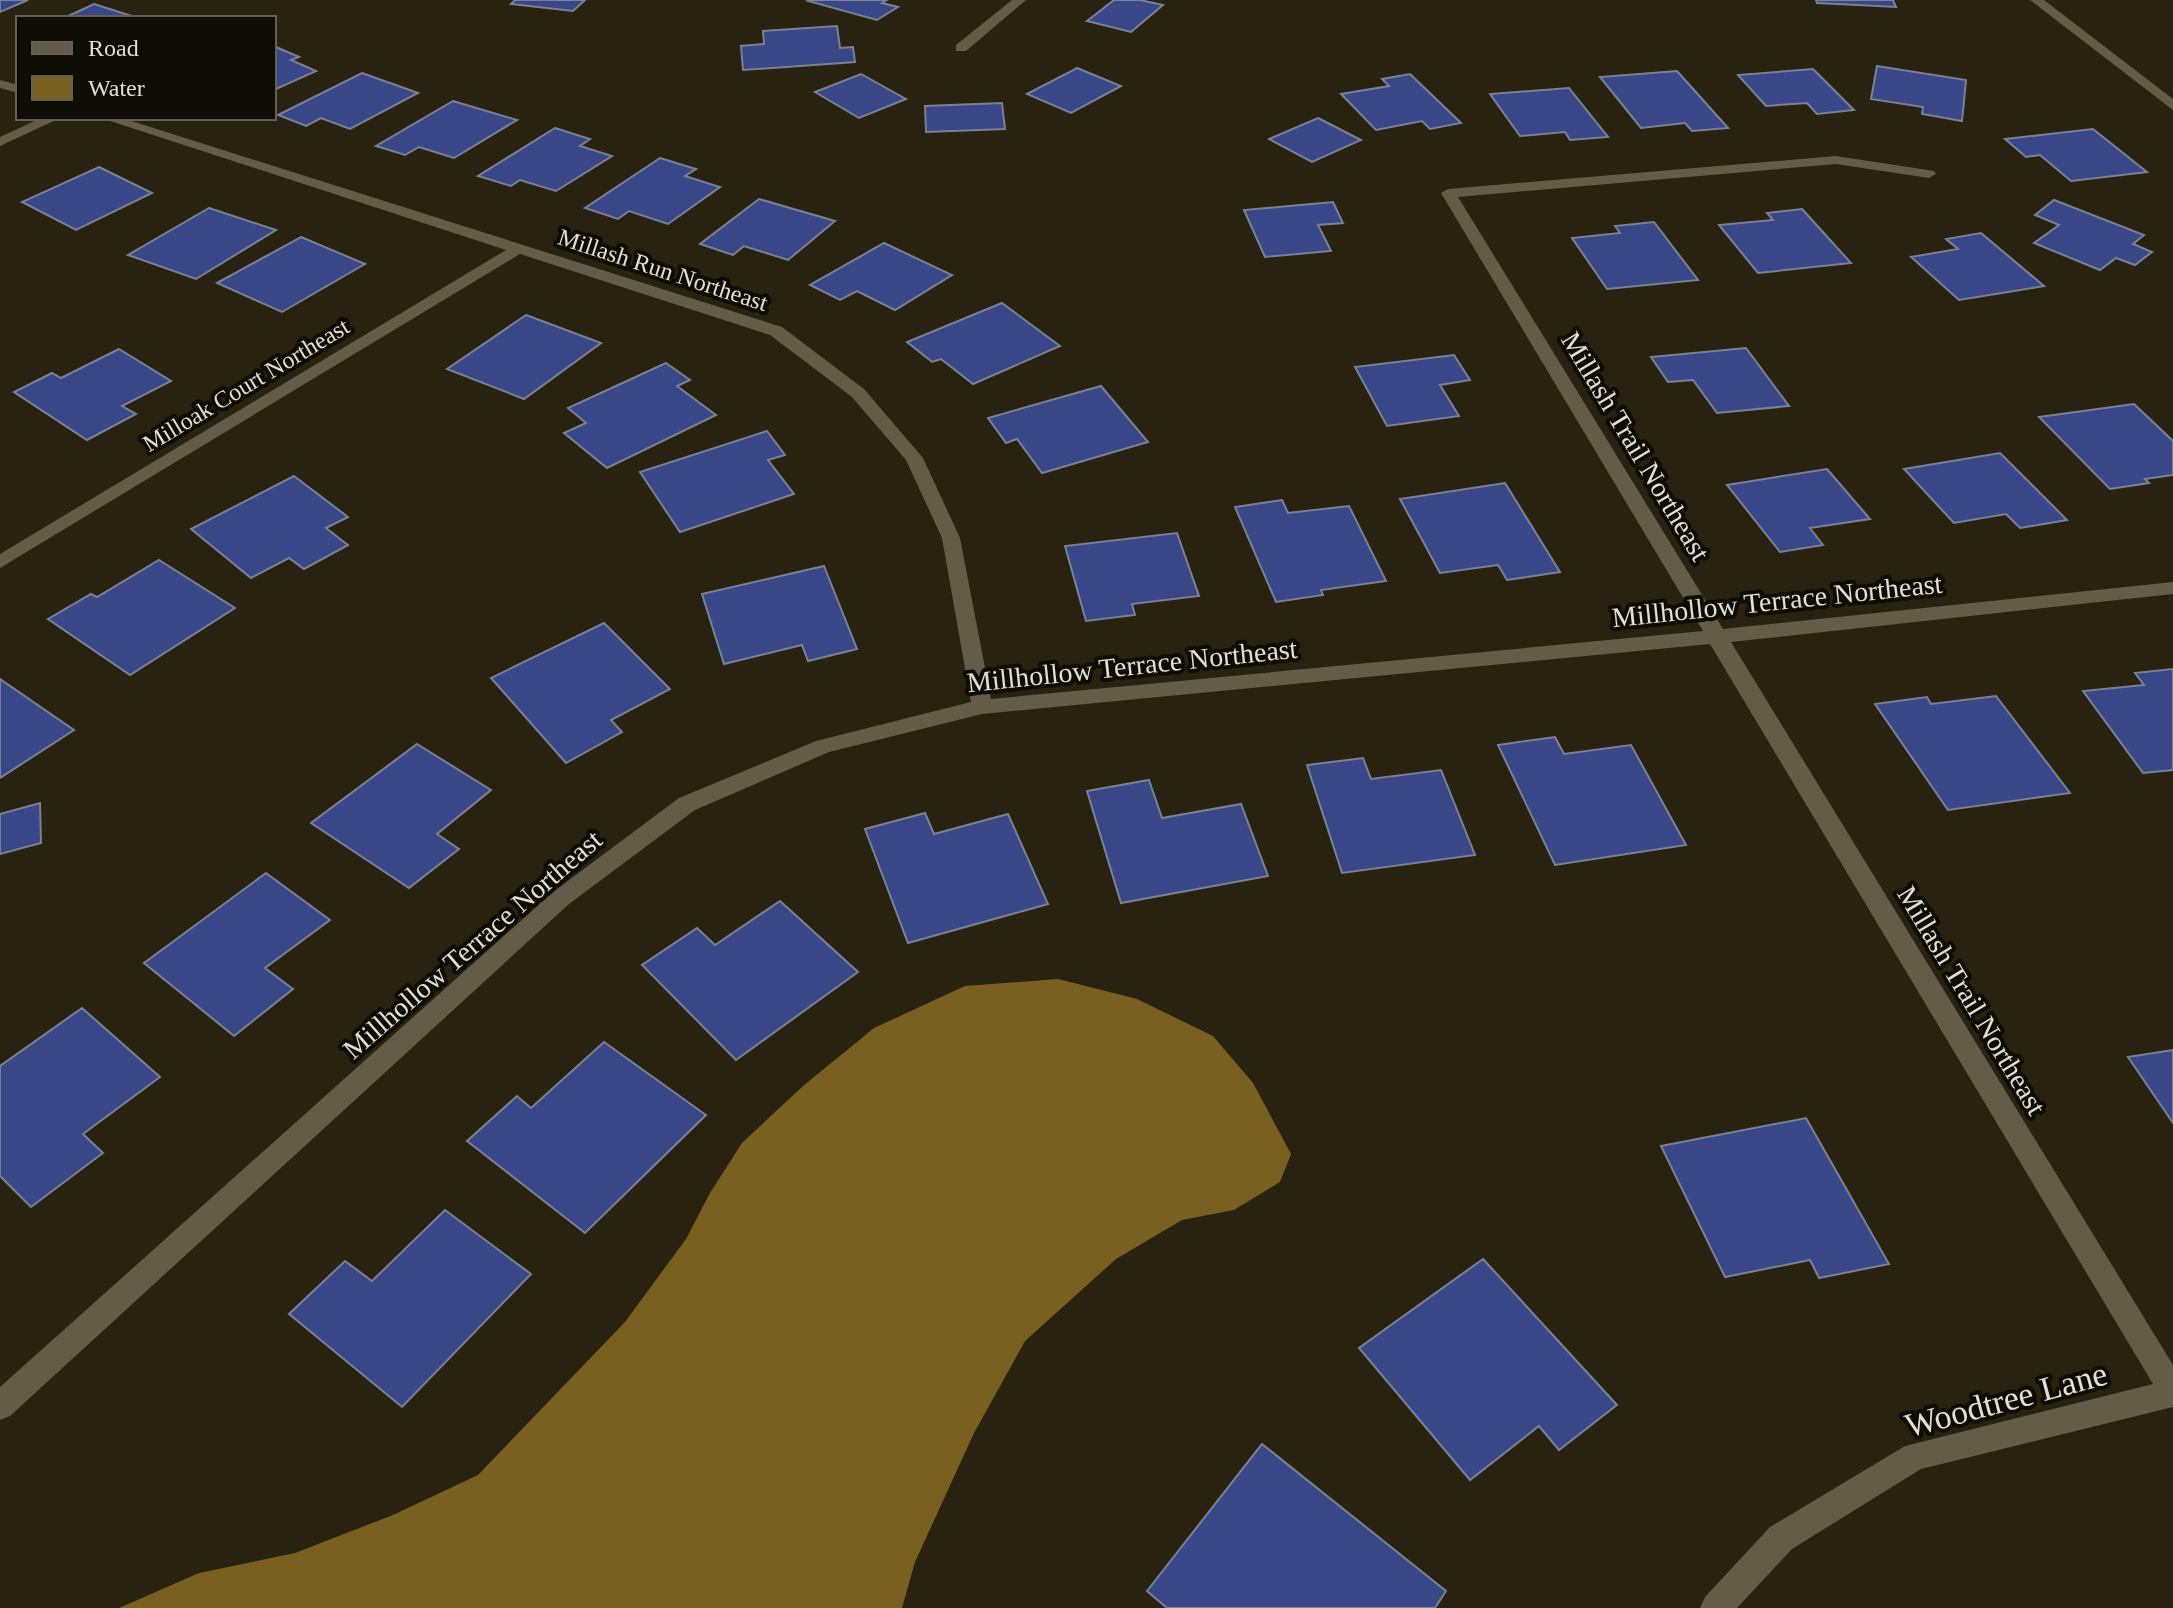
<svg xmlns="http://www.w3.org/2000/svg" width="2173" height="1608" font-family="'Times New Roman',serif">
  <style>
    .water { fill: #7a6020 }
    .building { fill: #394788; stroke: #7b8194; stroke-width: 2 }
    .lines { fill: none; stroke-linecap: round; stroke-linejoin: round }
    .minor { fill: #645b49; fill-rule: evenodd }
    .tertiary { fill: #645b49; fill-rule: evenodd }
    .labels { text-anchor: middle; stroke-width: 8; stroke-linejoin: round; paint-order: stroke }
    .far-street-label { font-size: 24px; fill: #e4dfd4; stroke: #0f0c05 }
    .street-label { font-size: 28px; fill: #e4dfd4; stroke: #0f0c05 }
    .near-street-label { font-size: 34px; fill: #e4dfd4; stroke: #0f0c05 }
  </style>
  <rect width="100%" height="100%" fill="#292211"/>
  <path class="water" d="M 1058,979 L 1137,999 L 1213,1036 L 1253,1083 L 1291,1154 L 1280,1182 L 1234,1210 L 1182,1220 L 1116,1259 L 1025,1341 L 974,1433 L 915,1562 L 902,1608 L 119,1608 L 199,1573 L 295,1553 L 393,1515 L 478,1475 L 625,1322 L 686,1239 L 710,1193 L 742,1143 L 803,1086 L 874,1028 L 965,986 Z"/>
  <g class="building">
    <path d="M 0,0 L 28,0 L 0,12 Z"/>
    <path d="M 515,0 L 585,0 L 573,11 L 511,4 Z"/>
    <path d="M 811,0 L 887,0 L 882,3 L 898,7 L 877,20 L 808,1 Z"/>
    <path d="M 1114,0 L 1140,0 L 1163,5 L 1131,32 L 1087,21 Z"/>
    <path d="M 1816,0 L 1893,0 L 1896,7 L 1817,3 Z"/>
    <path d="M 94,4 L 138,18 L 64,18 Z"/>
    <path d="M 837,26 L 840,48 L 853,47 L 855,62 L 743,70 L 741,46 L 764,44 L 763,31 Z"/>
    <path d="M 276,47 L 299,57 L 291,60 L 316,71 L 274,90 Z"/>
    <path d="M 1877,66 L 1966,80 L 1962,121 L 1922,114 L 1923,107 L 1871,99 Z"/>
    <path d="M 1077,68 L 1121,86 L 1071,113 L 1027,94 Z"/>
    <path d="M 1813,69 L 1854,110 L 1817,114 L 1807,103 L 1766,106 L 1738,75 Z"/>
    <path d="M 1677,71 L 1728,128 L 1692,131 L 1685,123 L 1641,128 L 1600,77 Z"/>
    <path d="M 362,73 L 418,93 L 350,129 L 321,118 L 306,126 L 278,115 Z"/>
    <path d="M 861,74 L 906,99 L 859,118 L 815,92 Z"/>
    <path d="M 1410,74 L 1461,123 L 1430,129 L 1422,121 L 1376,130 L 1341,94 L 1389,86 L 1382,79 Z"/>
    <path d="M 1569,88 L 1608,137 L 1570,140 L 1565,132 L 1520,136 L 1490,94 Z"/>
    <path d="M 453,101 L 517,120 L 454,158 L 419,147 L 405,155 L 376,146 Z"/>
    <path d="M 1002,103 L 1005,129 L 926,132 L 925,106 Z"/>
    <path d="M 1318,118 L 1361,140 L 1312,162 L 1269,139 Z"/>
    <path d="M 555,128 L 590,139 L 580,146 L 612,156 L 556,191 L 520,180 L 511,186 L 478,176 Z"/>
    <path d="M 2093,129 L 2147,172 L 2071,181 L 2040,155 L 2026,157 L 2005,139 Z"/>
    <path d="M 660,158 L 696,169 L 685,176 L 720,187 L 668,224 L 629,211 L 618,219 L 585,208 Z"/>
    <path d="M 99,167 L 152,193 L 76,230 L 22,202 Z"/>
    <path d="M 759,199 L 835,221 L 788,260 L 744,246 L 733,255 L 700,244 Z"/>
    <path d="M 2054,200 L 2144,235 L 2133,244 L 2152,252 L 2135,265 L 2116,258 L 2100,270 L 2034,243 L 2059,225 L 2035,215 Z"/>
    <path d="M 1333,202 L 1343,223 L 1318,225 L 1331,251 L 1265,257 L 1244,210 Z"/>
    <path d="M 209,208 L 276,230 L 196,279 L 128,255 Z"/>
    <path d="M 1802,209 L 1851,263 L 1758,273 L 1719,225 L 1773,220 L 1767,213 Z"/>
    <path d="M 1654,222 L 1698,280 L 1607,289 L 1572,238 L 1620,233 L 1615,226 Z"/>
    <path d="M 1981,233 L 2044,286 L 1959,300 L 1911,257 L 1958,249 L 1946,239 Z"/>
    <path d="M 301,237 L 365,264 L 282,312 L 217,283 Z"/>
    <path d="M 884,243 L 952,275 L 895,310 L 857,291 L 840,300 L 810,285 Z"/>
    <path d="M 1002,303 L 1060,346 L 973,384 L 941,359 L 932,362 L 907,342 Z"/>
    <path d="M 526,315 L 601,343 L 524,399 L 447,369 Z"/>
    <path d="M 1746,348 L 1789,406 L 1717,413 L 1693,380 L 1668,382 L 1651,357 Z"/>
    <path d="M 119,349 L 171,381 L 122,406 L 136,414 L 87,440 L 14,392 L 52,373 L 61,378 Z"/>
    <path d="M 1454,355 L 1470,380 L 1440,385 L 1459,416 L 1387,426 L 1355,367 Z"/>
    <path d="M 666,363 L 690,380 L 677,386 L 716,415 L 607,468 L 564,433 L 586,423 L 568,408 Z"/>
    <path d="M 1101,386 L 1148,442 L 1042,473 L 1017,439 L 1006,443 L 988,418 Z"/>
    <path d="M 2134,404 L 2173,441 L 2173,475 L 2145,479 L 2149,483 L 2110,489 L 2039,417 Z"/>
    <path d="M 767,431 L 785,455 L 768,460 L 794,494 L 680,532 L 640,472 Z"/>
    <path d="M 2000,453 L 2067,520 L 2020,528 L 2006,514 L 1954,523 L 1904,469 Z"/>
    <path d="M 1827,469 L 1870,519 L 1810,528 L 1823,545 L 1780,552 L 1727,485 Z"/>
    <path d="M 294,476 L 348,517 L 326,528 L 348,545 L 304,569 L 289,558 L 251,578 L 191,529 Z"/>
    <path d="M 1505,483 L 1560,572 L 1507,580 L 1498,565 L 1440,573 L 1400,499 Z"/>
    <path d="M 1282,500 L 1288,513 L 1349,506 L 1386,581 L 1321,590 L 1323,595 L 1276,602 L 1235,507 Z"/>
    <path d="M 1177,533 L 1199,596 L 1132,604 L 1135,615 L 1086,621 L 1065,546 Z"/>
    <path d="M 159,560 L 235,608 L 130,675 L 48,619 L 91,594 L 97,597 Z"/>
    <path d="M 824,566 L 857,649 L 808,661 L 802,645 L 724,664 L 702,594 Z"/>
    <path d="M 604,623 L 670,689 L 611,720 L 622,732 L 566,763 L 491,678 Z"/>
    <path d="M 2173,669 L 2173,770 L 2143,773 L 2083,691 L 2144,685 L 2135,673 Z"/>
    <path d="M 0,679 L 74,730 L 0,778 Z"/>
    <path d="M 1996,696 L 2070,793 L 1948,810 L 1875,704 L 1927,697 L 1931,704 Z"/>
    <path d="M 1555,737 L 1564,754 L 1631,745 L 1686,845 L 1555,865 L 1498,745 Z"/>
    <path d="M 417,744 L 491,790 L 437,834 L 459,849 L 409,888 L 311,823 Z"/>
    <path d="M 1363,758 L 1371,779 L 1441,770 L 1475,855 L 1342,873 L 1307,765 Z"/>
    <path d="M 1149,780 L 1162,818 L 1241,804 L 1268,876 L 1121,903 L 1087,791 Z"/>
    <path d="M 40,803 L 41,843 L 0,854 L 0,814 Z"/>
    <path d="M 925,813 L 934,834 L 1008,814 L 1048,904 L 908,943 L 865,829 Z"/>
    <path d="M 266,873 L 330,920 L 265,968 L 293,989 L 234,1036 L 144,963 Z"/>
    <path d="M 780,901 L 858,972 L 736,1060 L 642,965 L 697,928 L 715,945 Z"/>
    <path d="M 82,1008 L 160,1077 L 83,1134 L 103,1153 L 31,1207 L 0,1176 L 0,1066 Z"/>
    <path d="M 604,1042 L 706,1115 L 585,1233 L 467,1141 L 517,1096 L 531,1108 Z"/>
    <path d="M 2173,1050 L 2173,1123 L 2128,1057 Z"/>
    <path d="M 1806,1118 L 1889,1264 L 1819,1278 L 1810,1260 L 1725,1277 L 1661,1146 Z"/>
    <path d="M 445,1210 L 531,1274 L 402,1407 L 289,1314 L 345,1261 L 372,1281 Z"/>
    <path d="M 1483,1259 L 1617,1405 L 1559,1450 L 1539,1426 L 1470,1480 L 1359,1348 Z"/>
    <path d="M 1262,1444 L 1446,1591 L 1435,1608 L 1167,1608 L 1147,1591 Z"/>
  </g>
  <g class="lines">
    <g class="minor">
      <path d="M 1012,0 L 1026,0 L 966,51 L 956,51 L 956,45 Z"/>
      <path d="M 0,80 L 18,85 L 18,93 L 0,88 Z"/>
      <path d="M 41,118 L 60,118 L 0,146 L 0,137 Z"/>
      <path d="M 101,118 L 122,118 L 782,327 L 864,389 L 923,458 L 960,538 L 991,699 L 1703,631 L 1441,193 L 1448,189 L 1836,156 L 1934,171 L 1936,174 L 1929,178 L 1836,164 L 1458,197 L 1723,629 L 2173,582 L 2173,594 L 1731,642 L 2173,1365 L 2173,1407 L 1921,1469 L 1792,1549 L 1737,1608 L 1700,1608 L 1705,1597 L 1770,1527 L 1905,1446 L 2153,1384 L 1710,644 L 982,714 L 829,752 L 695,810 L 569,904 L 10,1416 L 0,1420 L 0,1387 L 553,892 L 679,798 L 816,741 L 971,702 L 942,538 L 906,460 L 852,397 L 770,335 L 520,254 L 0,568 L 0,554 L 506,250 Z"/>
    </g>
    <path class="tertiary" d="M 2030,0 L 2044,0 L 2173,99 L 2173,110 Z"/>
  </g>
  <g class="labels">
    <g class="far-street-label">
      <text transform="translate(663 270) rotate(18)" y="8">Millash Run Northeast</text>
      <text transform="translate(246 385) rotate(-31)" y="8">Milloak Court Northeast</text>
    </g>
    <g class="street-label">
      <text transform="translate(1636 446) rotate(59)" y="10">Millash Trail Northeast</text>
      <text transform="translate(1777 600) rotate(-6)" y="10">Millhollow Terrace Northeast</text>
      <text transform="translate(1132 665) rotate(-6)" y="10">Millhollow Terrace Northeast</text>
      <text transform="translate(472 944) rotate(-41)" y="10">Millhollow Terrace Northeast</text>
      <text transform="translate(1972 1000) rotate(59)" y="10">Millash Trail Northeast</text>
    </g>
    <g class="near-street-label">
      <text transform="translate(2006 1399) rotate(-15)" y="12">Woodtree Lane</text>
    </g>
  </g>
  <rect x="16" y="16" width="260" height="104" fill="#0f0c05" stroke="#646058" stroke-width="2"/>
  <rect x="32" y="42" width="40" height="12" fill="#645b49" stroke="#646058" stroke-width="2"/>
  <text x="88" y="56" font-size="24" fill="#e4dfd4">Road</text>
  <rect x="32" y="76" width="40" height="24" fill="#7a6020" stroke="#646058" stroke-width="2"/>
  <text x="88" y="96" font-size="24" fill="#e4dfd4">Water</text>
</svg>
